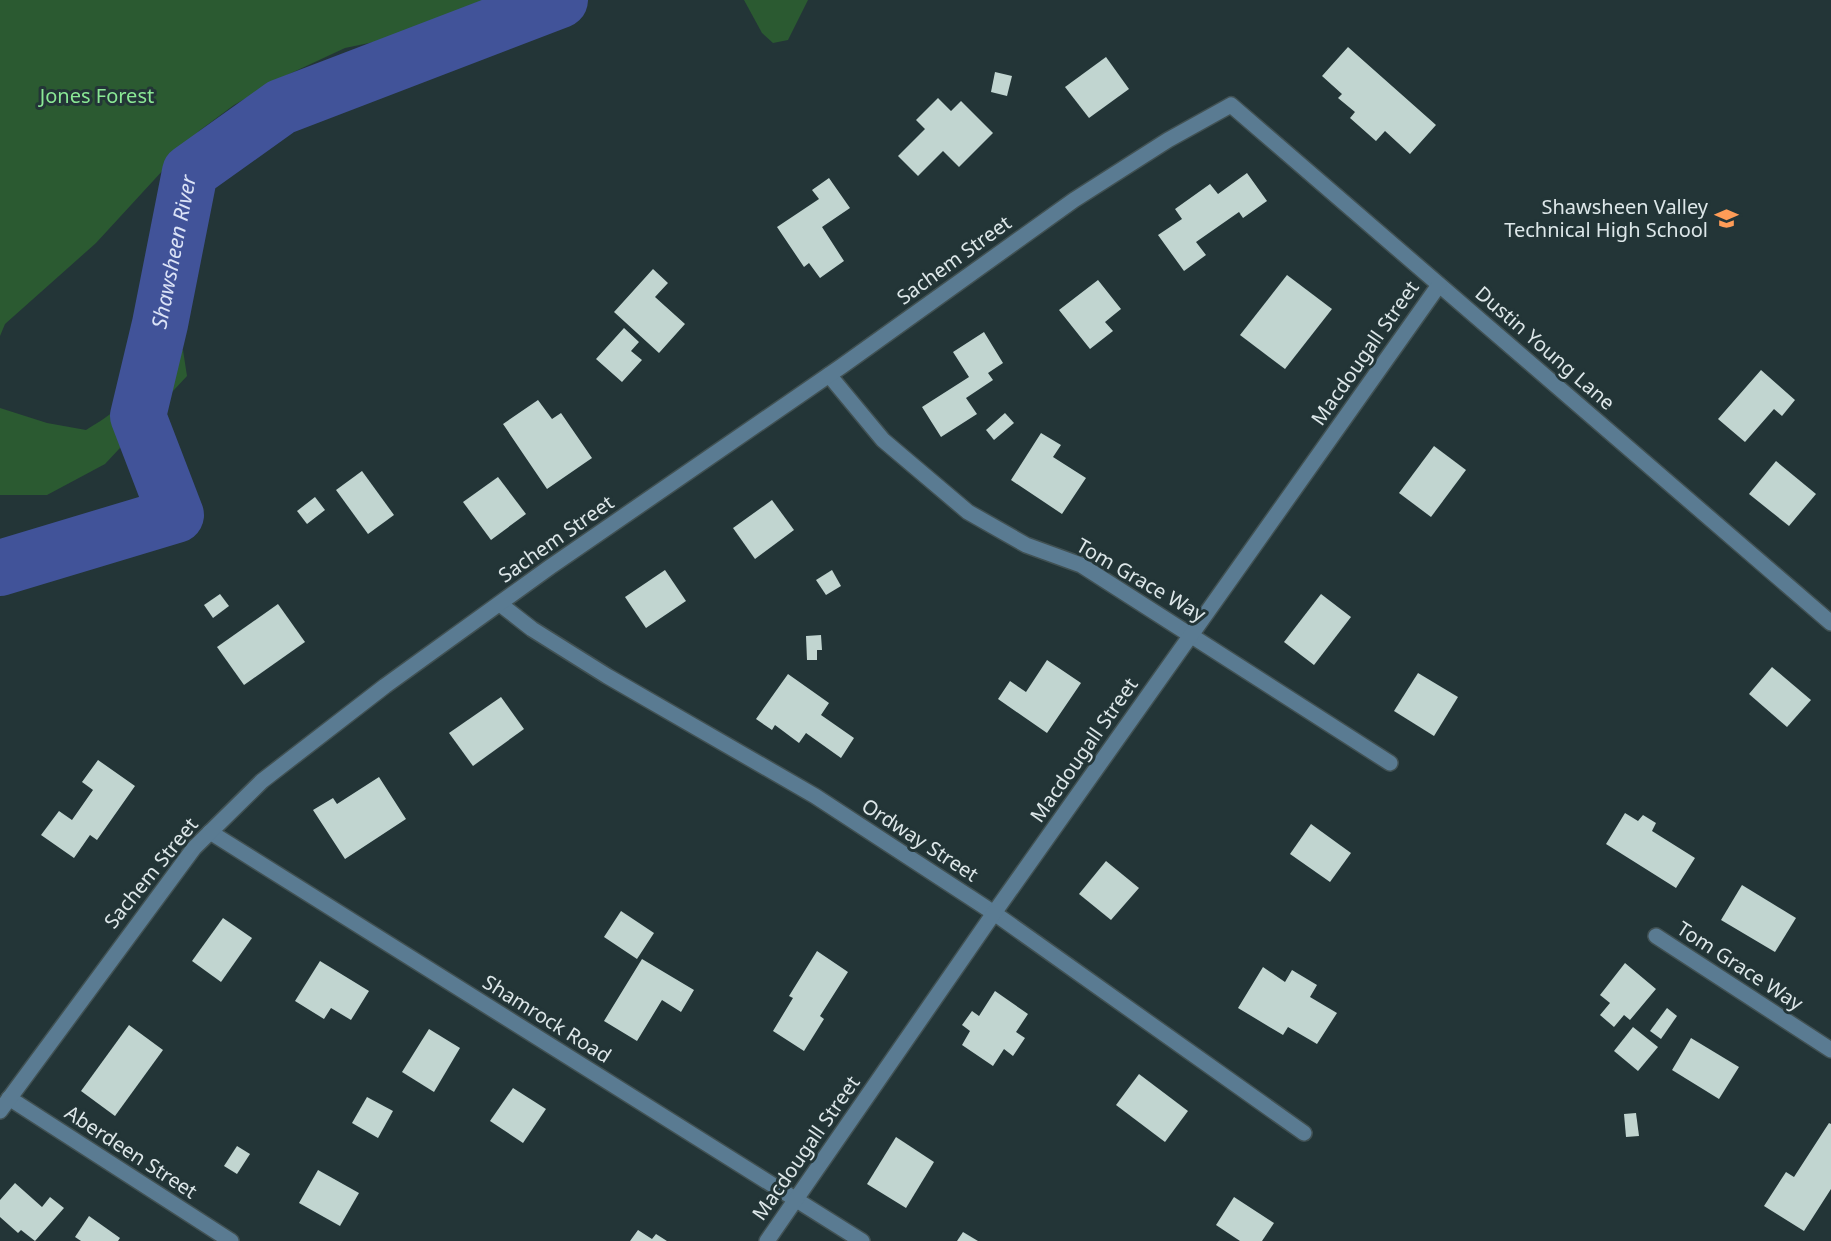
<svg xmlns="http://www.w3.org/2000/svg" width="1831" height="1241" font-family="'Noto Sans',sans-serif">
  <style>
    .green { fill: #2b5a31 }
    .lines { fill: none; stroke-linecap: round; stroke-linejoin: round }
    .river { stroke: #415399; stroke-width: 56 }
    .building { fill: #c1d5d0 }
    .minor-casing { stroke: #415153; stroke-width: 18 }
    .minor { stroke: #5a7b92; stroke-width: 15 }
    .labels { text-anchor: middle; stroke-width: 6; stroke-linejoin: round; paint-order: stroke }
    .park-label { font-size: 20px; fill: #8ae895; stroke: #233537 }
    .poi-label { font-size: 20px; fill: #dde7e9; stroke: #233537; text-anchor: end }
    .street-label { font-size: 20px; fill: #dde7e9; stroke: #233537 }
    .water-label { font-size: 21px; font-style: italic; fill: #dbe3f7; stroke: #233537 }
  </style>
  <rect width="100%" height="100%" fill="#233537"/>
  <g class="green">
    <path d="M 0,0 L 532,0 L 498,10 L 435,46 L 413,48 L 374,42 L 345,48 L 287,75 L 234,105 L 199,131 L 96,243 L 5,324 L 0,336 Z"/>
    <path d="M 744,0 L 808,0 L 788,40 L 773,43 L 762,33 Z"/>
    <path d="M 183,350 L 187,376 L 105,464 L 47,495 L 0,495 L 0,408 L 47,423 L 86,430 C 97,423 111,415 120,405 C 139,385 154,357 183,350 Z"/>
  </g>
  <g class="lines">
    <path class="river" id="s1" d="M 0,568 L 176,515 L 138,416 L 160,324 L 190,172 L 281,107 L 560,0"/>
  </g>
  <g class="building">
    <path d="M 1348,47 L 1436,125 L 1410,154 L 1385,131 L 1376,141 L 1350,118 L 1355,112 L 1338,98 L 1342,94 L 1322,76 Z"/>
    <path d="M 1106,57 L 1129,89 L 1089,118 L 1065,87 Z"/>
    <path d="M 995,72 L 1012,76 L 1007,96 L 991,92 Z"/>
    <path d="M 938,98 L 951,111 L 961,101 L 993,133 L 959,167 L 943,151 L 918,176 L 898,156 L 925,129 L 916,120 Z"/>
    <path d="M 1247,173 L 1267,201 L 1243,218 L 1239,212 L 1196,242 L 1206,255 L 1184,271 L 1158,235 L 1182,219 L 1175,209 L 1210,184 L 1218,194 Z"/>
    <path d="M 829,178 L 850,208 L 822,227 L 844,261 L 820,278 L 809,263 L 804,267 L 777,227 L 819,199 L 812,190 Z"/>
    <path d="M 653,269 L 668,283 L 655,297 L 685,324 L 659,353 L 614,312 Z"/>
    <path d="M 1287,275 L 1332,309 L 1285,369 L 1240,335 Z"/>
    <path d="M 1098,280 L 1121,309 L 1105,322 L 1113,331 L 1090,349 L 1059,310 Z"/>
    <path d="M 624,328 L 639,342 L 631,351 L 642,360 L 622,382 L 596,359 Z"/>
    <path d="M 984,332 L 1003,363 L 988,373 L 993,380 L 966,398 L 977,414 L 941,437 L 922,407 L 969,377 L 953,352 Z"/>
    <path d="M 1761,370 L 1795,400 L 1782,416 L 1774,409 L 1745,442 L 1718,419 Z"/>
    <path d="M 538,400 L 552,419 L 561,413 L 592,458 L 547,489 L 503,424 Z"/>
    <path d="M 1005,413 L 1014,423 L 994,440 L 986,430 Z"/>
    <path d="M 1041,433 L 1061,445 L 1053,457 L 1086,478 L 1062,514 L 1011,480 Z"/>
    <path d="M 1434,446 L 1466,470 L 1431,517 L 1399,493 Z"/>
    <path d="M 1776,461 L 1816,494 L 1789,526 L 1749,494 Z"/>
    <path d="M 362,471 L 394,515 L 368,534 L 336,490 Z"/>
    <path d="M 498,477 L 526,514 L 491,540 L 463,502 Z"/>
    <path d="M 315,497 L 325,510 L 307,524 L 297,511 Z"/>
    <path d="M 772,500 L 794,530 L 755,559 L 733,528 Z"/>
    <path d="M 665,570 L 686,601 L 646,628 L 625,597 Z"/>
    <path d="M 832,570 L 841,586 L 826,595 L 816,580 Z"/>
    <path d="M 220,594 L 229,606 L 213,618 L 204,605 Z"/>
    <path d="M 1321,594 L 1351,617 L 1314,665 L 1284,642 Z"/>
    <path d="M 278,604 L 305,642 L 244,685 L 217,647 Z"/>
    <path d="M 821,635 L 822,650 L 817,650 L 817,660 L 807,660 L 806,636 Z"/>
    <path d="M 1047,660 L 1081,683 L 1047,733 L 998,699 L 1010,681 L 1026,692 Z"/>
    <path d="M 1772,667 L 1811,700 L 1787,727 L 1749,694 Z"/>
    <path d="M 1418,673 L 1458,697 L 1434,736 L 1394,711 Z"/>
    <path d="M 788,674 L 829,703 L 821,715 L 854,738 L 841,758 L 806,733 L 799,743 L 775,725 L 772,730 L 756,719 Z"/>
    <path d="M 501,697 L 524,729 L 473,766 L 449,733 Z"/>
    <path d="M 98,760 L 135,786 L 97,840 L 90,835 L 74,858 L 41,835 L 59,811 L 72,820 L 93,790 L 82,782 Z"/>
    <path d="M 379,777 L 406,819 L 345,859 L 313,810 L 333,798 L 337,804 Z"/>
    <path d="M 1625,813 L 1638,821 L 1643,815 L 1656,823 L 1652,831 L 1695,858 L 1676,888 L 1606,844 Z"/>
    <path d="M 1311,824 L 1351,853 L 1330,882 L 1290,854 Z"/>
    <path d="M 1106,861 L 1139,888 L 1111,920 L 1079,894 Z"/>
    <path d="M 1742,885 L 1796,918 L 1775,952 L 1721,920 Z"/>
    <path d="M 621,911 L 654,933 L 637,959 L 604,937 Z"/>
    <path d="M 223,918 L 252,938 L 221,982 L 192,961 Z"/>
    <path d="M 817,951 L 848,972 L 820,1016 L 824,1019 L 804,1051 L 773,1031 L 793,998 L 789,996 Z"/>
    <path d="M 642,959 L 694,990 L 681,1012 L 662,1000 L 637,1041 L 604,1021 Z"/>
    <path d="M 320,961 L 369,991 L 351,1020 L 331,1008 L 324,1019 L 295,1001 Z"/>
    <path d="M 1625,963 L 1656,989 L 1630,1020 L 1624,1015 L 1614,1027 L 1600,1015 L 1610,1003 L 1600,995 Z"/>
    <path d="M 1263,967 L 1285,982 L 1292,970 L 1317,985 L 1310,997 L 1337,1013 L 1317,1044 L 1288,1027 L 1283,1035 L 1238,1008 Z"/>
    <path d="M 995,991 L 1028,1014 L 1016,1032 L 1025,1038 L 1013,1056 L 1004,1049 L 993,1066 L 962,1045 L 970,1031 L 962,1025 L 972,1011 L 979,1016 Z"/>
    <path d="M 1667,1008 L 1677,1016 L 1661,1039 L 1650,1031 Z"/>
    <path d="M 129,1025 L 163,1050 L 115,1116 L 81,1091 Z"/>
    <path d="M 1633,1027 L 1658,1047 L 1638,1071 L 1614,1051 Z"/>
    <path d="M 429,1029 L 460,1048 L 434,1092 L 402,1072 Z"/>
    <path d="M 1691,1038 L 1739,1067 L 1719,1099 L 1672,1070 Z"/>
    <path d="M 1139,1074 L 1188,1111 L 1165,1142 L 1116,1105 Z"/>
    <path d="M 513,1088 L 546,1109 L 523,1143 L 490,1121 Z"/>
    <path d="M 367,1097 L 393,1111 L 378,1138 L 352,1123 Z"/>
    <path d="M 1636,1113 L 1639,1136 L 1626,1137 L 1624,1114 Z"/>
    <path d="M 1829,1123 L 1831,1124 L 1831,1189 L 1804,1231 L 1764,1206 L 1786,1172 L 1794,1177 Z"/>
    <path d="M 896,1137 L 934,1162 L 906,1208 L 867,1184 Z"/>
    <path d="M 237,1146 L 250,1154 L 237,1174 L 224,1166 Z"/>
    <path d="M 318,1170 L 359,1193 L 340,1226 L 299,1203 Z"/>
    <path d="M 15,1183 L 42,1207 L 50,1197 L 64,1208 L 35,1241 L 21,1230 L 18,1233 L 0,1217 L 0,1200 Z"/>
    <path d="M 1234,1197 L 1274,1223 L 1262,1241 L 1240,1241 L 1216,1225 Z"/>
    <path d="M 89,1216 L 120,1238 L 118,1241 L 81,1241 L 75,1237 Z"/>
    <path d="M 638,1230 L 652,1239 L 656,1234 L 667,1241 L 630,1241 Z"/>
    <path d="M 963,1232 L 978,1241 L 957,1241 Z"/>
  </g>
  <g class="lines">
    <defs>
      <g id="minor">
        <path d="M 829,375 L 883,440 L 968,512 L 1026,545 L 1081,565 L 1390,763"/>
        <path d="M 500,604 L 532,629 L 607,676 L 815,796 L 994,913 L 1304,1133"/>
        <path d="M 210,832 L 862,1241"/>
        <path d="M 1656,936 L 1831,1050"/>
        <path d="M 9,1098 L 231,1241"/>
        <path d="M 0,1111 L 194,848 L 262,781 L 385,686 L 550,567 L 842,366 L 1074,200 L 1168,140 L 1231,105 L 1831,623"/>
        <path d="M 767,1241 L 994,913 L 1439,285"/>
      </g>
    </defs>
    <use href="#minor" class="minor-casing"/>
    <use href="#minor" class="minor"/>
  </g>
  <defs>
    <symbol id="school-bare" viewBox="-9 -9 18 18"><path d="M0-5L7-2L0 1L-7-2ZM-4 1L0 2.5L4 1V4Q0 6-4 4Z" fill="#fe9c57" stroke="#233537" stroke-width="2.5" paint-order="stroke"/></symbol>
  </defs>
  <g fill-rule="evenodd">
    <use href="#school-bare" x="1710" y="202" width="33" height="33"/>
  </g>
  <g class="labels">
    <g class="park-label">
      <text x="97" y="103">Jones Forest</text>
    </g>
    <g class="poi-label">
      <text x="1708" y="214">Shawsheen Valley<tspan x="1708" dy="23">Technical High School</tspan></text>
    </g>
    <g class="street-label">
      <text transform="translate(954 260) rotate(-36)" y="7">Sachem Street</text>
      <text transform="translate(1545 348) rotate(41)" y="7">Dustin Young Lane</text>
      <text transform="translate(1365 353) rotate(-55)" y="7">Macdougall Street</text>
      <text transform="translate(556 539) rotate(-35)" y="7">Sachem Street</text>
      <text transform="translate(1141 580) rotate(30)" y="7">Tom Grace Way</text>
      <text transform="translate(1084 750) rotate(-55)" y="7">Macdougall Street</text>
      <text transform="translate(920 840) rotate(33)" y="7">Ordway Street</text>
      <text transform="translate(151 873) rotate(-51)" y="7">Sachem Street</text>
      <text transform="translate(1740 966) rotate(33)" y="7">Tom Grace Way</text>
      <text transform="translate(547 1019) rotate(32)" y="7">Shamrock Road</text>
      <text transform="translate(806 1148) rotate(-55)" y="7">Macdougall Street</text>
      <text transform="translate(131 1152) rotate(33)" y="7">Aberdeen Street</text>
    </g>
    <g class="water-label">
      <text dy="7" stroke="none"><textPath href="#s1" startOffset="458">Shawsheen River</textPath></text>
    </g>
  </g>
</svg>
